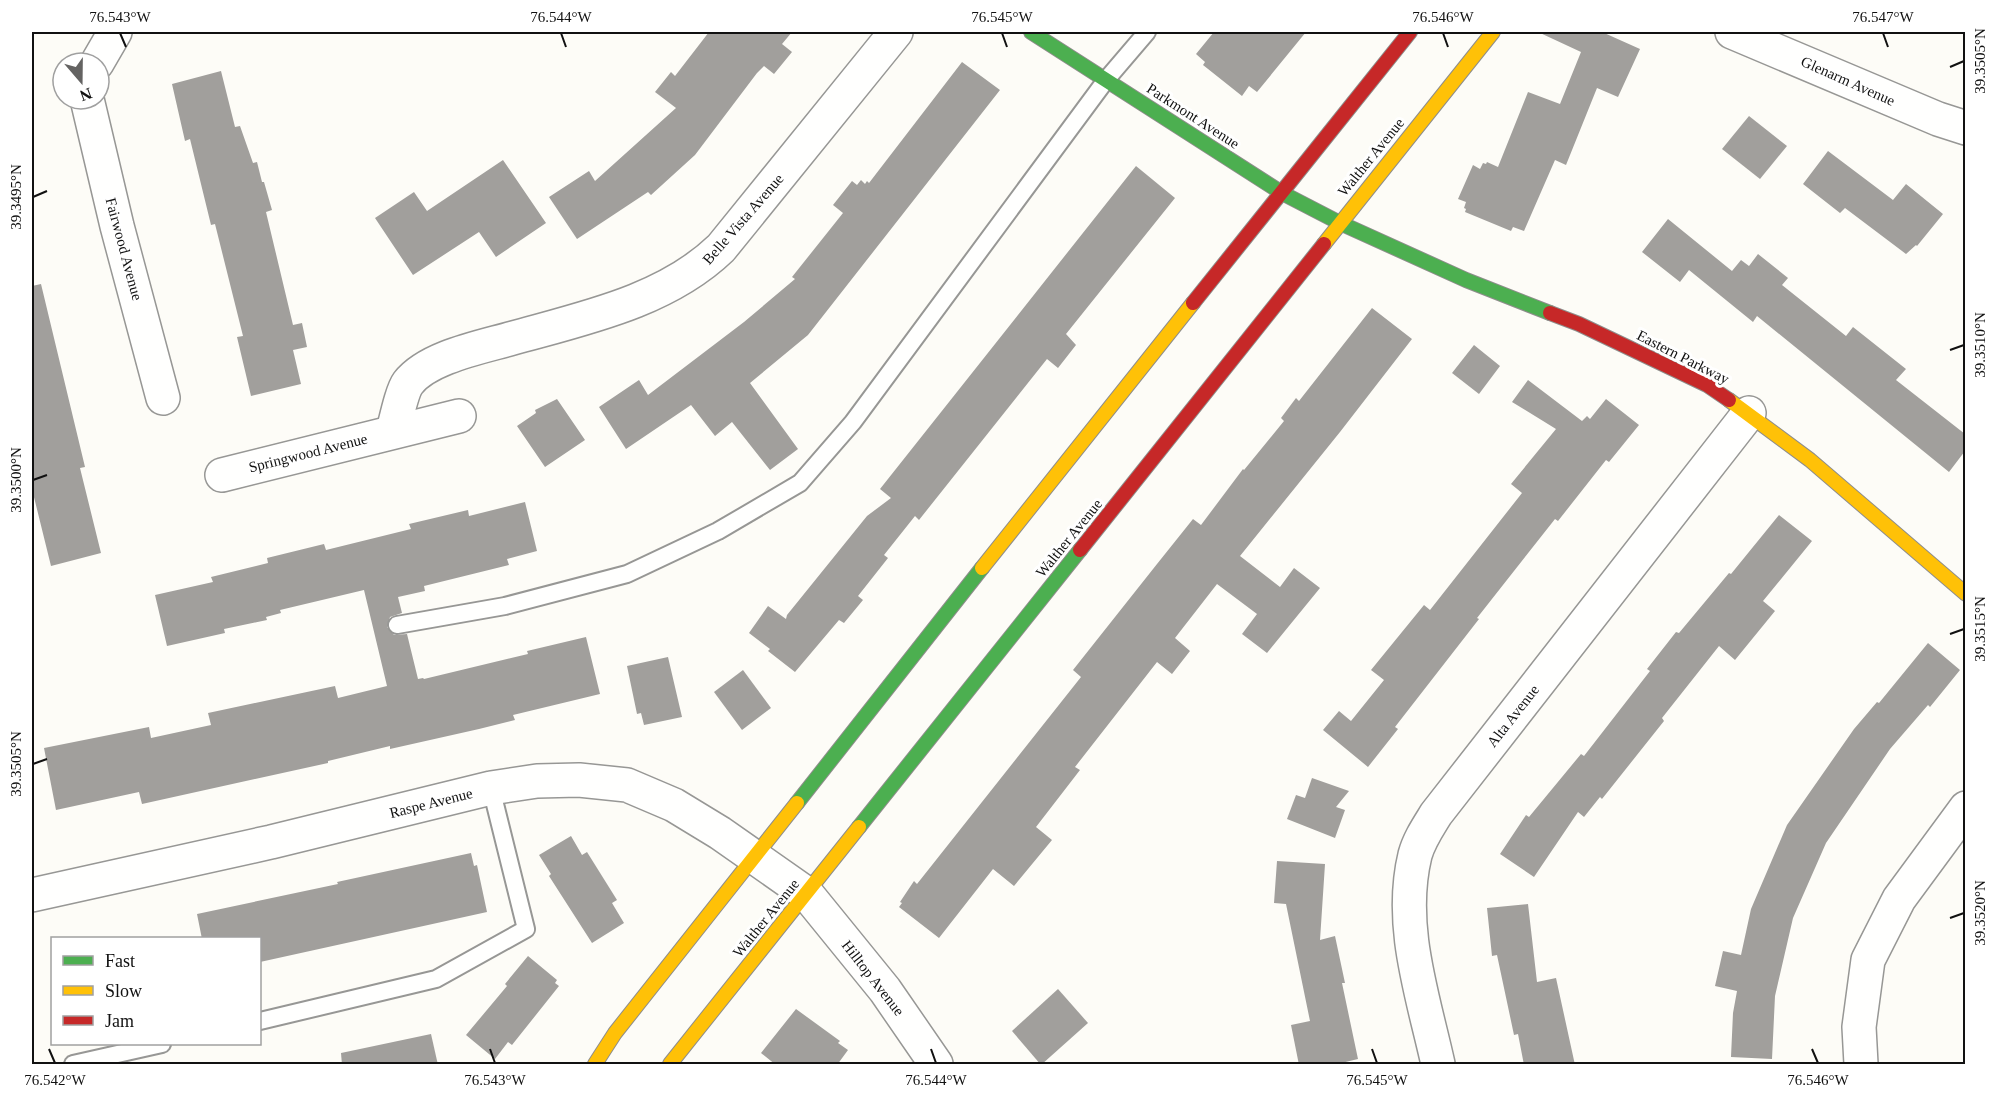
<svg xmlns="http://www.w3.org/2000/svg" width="1997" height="1096" font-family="'Times New Roman',serif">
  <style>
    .building { fill: #a19f9c }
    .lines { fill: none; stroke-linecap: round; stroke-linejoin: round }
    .lane-casing { stroke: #979795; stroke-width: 20 }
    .street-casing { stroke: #979795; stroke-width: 36 }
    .fast-casing { stroke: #8e8d8b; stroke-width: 16 }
    .slow-casing { stroke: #8e8d8b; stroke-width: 16 }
    .jam-casing { stroke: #8e8d8b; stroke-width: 16 }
    .lane { stroke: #fffffe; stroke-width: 16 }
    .street { stroke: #fffffe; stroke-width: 33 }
    .fast { stroke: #4caf50; stroke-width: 14 }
    .slow { stroke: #ffc107; stroke-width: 14 }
    .jam { stroke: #c62828; stroke-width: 14 }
    .ticks { fill: none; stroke: #111; stroke-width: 2 }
    .labels { text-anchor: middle; stroke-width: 6; stroke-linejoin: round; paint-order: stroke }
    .street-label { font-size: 15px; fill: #111; stroke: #fff }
    .neatline { fill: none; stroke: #111; stroke-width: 2 }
    .ticks-label { font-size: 15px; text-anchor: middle; fill: #111 }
  </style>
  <rect width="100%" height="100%" fill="#fdfcf7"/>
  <g class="building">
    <path d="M 709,32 L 792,32 L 782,44 L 792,52 L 774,74 L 764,66 L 757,73 L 695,155 L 651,195 L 648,192 L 577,239 L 549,197 L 589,171 L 595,181 L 676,108 L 655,92 L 671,72 L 675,76 Z"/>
    <path d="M 1214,32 L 1306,32 L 1257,92 L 1249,86 L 1242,96 L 1203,65 L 1205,62 L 1196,54 Z"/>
    <path d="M 1538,32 L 1602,32 L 1640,49 L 1618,97 L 1597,88 L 1566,165 L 1555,160 L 1524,231 L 1513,227 L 1511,231 L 1465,212 L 1466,209 L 1464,208 L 1466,202 L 1458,199 L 1473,165 L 1480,169 L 1483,163 L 1486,164 L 1487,162 L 1498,167 L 1528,92 L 1560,104 L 1581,52 Z"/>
    <path d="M 962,62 L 1000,90 L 808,335 L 750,383 L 798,449 L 770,470 L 732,422 L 715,436 L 691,405 L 626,449 L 599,407 L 639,380 L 648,395 L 744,322 L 795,279 L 792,277 L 843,213 L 833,205 L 852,181 L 857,185 L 861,180 L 865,184 L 867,181 L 869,183 Z"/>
    <path d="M 221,71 L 235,127 L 240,126 L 253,163 L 257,162 L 262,182 L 264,182 L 272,210 L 266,212 L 293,325 L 302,323 L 307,347 L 293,350 L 301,384 L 251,396 L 237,337 L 243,336 L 215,224 L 211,225 L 190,139 L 185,141 L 172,84 Z"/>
    <path d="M 1749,116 L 1787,146 L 1760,179 L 1722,149 Z"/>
    <path d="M 1828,151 L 1893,200 L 1906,184 L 1943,214 L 1917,246 L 1916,245 L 1906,254 L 1845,208 L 1840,213 L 1803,184 Z"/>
    <path d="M 503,160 L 546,223 L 496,257 L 479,232 L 413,275 L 375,218 L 414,192 L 427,211 Z"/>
    <path d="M 1136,166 L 1175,198 L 1066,334 L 1076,345 L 1058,368 L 1047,359 L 919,520 L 915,516 L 884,555 L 888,558 L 858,596 L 863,600 L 844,623 L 839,620 L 795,672 L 768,651 L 770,649 L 749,633 L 768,606 L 786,619 L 787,615 L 867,516 L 891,498 L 880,489 Z"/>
    <path d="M 1668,219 L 1732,271 L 1741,260 L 1749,266 L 1758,254 L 1788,278 L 1782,285 L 1846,336 L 1853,327 L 1906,369 L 1896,380 L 1965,434 L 1965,451 L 1949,472 L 1757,316 L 1753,322 L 1689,270 L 1680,282 L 1642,252 Z"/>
    <path d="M 41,284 L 85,467 L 80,468 L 101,553 L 51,566 L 32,489 L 32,286 Z"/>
    <path d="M 1372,308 L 1412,339 L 1340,432 L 1240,556 L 1280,587 L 1294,568 L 1320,588 L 1267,653 L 1242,634 L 1257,614 L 1217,584 L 1175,638 L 1190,651 L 1172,674 L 1157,662 L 1075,767 L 1080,770 L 1036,827 L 1052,840 L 1014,886 L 993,869 L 939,938 L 899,907 L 902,903 L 900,902 L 914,881 L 917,884 L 1081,677 L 1073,670 L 1157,564 L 1193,519 L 1201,525 L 1243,469 L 1244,470 L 1284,421 L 1281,418 L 1296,398 L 1299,401 Z"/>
    <path d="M 1474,345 L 1500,366 L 1479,394 L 1452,373 Z"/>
    <path d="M 1528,380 L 1582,421 L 1587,416 L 1590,419 L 1606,399 L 1639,425 L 1609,462 L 1606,460 L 1558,521 L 1555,519 L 1477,618 L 1479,619 L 1395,727 L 1398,729 L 1368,767 L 1323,730 L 1339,711 L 1351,721 L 1384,680 L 1371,670 L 1424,605 L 1430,610 L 1522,493 L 1511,484 L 1556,429 L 1512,402 Z"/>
    <path d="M 557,399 L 585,440 L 545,467 L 517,426 L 536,413 L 535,410 Z"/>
    <path d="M 525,502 L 537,551 L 507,559 L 509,565 L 424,586 L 425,591 L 398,597 L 402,613 L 390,617 L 387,627 L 394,635 L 407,634 L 418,679 L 423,678 L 424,679 L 528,654 L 527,651 L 586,637 L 600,694 L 513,715 L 515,720 L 479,729 L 390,749 L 390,746 L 328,761 L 328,763 L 142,804 L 139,792 L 56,810 L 44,748 L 149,727 L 151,738 L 211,725 L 208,713 L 335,686 L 338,698 L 387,686 L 364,590 L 280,610 L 281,613 L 266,617 L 267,620 L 224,629 L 225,633 L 167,646 L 155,595 L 213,582 L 211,577 L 268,563 L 267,558 L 324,544 L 326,550 L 411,529 L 409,524 L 468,510 L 469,516 Z"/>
    <path d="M 1779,515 L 1812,541 L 1763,601 L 1775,611 L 1735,660 L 1719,646 L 1662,718 L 1664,721 L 1602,799 L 1600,797 L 1584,817 L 1578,812 L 1534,877 L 1500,854 L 1526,815 L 1529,817 L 1581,754 L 1584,756 L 1650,671 L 1647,669 L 1676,632 L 1679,633 L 1729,573 L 1731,574 Z"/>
    <path d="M 1928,643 L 1960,670 L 1930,707 L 1928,705 L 1890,749 L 1826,843 L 1793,918 L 1775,996 L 1772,1059 L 1731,1057 L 1733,1013 L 1737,991 L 1715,986 L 1723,951 L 1741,955 L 1751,909 L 1787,825 L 1854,729 L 1877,702 L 1879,703 Z"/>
    <path d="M 668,657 L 682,717 L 644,725 L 641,713 L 637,714 L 627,666 Z"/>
    <path d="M 743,670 L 771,708 L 742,730 L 714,692 Z"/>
    <path d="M 1312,778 L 1349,791 L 1336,807 L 1345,810 L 1335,838 L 1287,819 L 1296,795 L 1305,798 Z"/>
    <path d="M 571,836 L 582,855 L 587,852 L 617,900 L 612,903 L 624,923 L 592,943 L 549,876 L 551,874 L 539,855 Z"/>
    <path d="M 471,853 L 474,866 L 477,865 L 487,912 L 260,962 L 260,939 L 202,939 L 197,914 L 338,884 L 337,882 Z"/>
    <path d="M 1277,861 L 1325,864 L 1320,940 L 1335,936 L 1345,983 L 1342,983 L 1358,1059 L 1333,1065 L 1299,1065 L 1291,1025 L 1310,1021 L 1286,904 L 1274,903 Z"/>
    <path d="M 1528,904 L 1537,982 L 1556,978 L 1575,1065 L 1524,1065 L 1518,1034 L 1514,1035 L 1497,955 L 1492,956 L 1487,908 Z"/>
    <path d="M 528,956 L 557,980 L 555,983 L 559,986 L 512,1045 L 508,1042 L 495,1059 L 466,1035 L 507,986 L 505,984 Z"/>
    <path d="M 1058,989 L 1088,1023 L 1041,1065 L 1012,1031 Z"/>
    <path d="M 796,1009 L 840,1041 L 838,1043 L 848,1050 L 837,1065 L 776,1065 L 761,1053 Z"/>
    <path d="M 431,1034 L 438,1065 L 342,1065 L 341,1053 Z"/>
  </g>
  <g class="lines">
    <defs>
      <g id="lane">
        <path d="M 397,625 L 505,606 L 627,574 L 718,531 L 800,483 L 853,422 L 1106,80 L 1147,32"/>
        <path d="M 260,1021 L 436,979 L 526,929 L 491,788"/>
        <path d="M 73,1064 L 162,1044"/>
      </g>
      <g id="street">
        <path d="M 1732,32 L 1938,119 L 1966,128"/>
        <path d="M 97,63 L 115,32"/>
        <path d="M 87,99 L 117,226 L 163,398"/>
        <path d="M 393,431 C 396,420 402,391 408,383 C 428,357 482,347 513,338 C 585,318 666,301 721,248 L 896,32"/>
        <path d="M 222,475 L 459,416"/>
        <path d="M 32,895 L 271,842 L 491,788 L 537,781 L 579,780 L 627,785 L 674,805 L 720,833 L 807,894 L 885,990 L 936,1064"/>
        <path d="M 1438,1064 C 1423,996 1398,925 1415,855 C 1419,840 1428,827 1436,814 L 1749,413"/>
        <path d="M 1861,1064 L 1859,1027 L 1868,960 L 1899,899 L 1966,808"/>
      </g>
      <g id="fast">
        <path d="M 1031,32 L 1282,193 L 1340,223 L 1466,280 L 1550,313"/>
        <path d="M 797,803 L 982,568"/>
        <path d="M 859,827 L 1080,550"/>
      </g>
      <g id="slow">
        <path d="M 1324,244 L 1493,32"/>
        <path d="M 1729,400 L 1810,460 L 1966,594"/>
        <path d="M 982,568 L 1193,303"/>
        <path d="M 595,1064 L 615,1033 L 797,803"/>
        <path d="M 670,1064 L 859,827"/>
      </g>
      <g id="jam">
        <path d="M 1193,303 L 1410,32"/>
        <path d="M 1550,313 L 1579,324 L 1707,385 L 1729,400"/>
        <path d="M 1080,550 L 1324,244"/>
      </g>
    </defs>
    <use href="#lane" class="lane-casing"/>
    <use href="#street" class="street-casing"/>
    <use href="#fast" class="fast-casing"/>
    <use href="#slow" class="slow-casing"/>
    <use href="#jam" class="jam-casing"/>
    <use href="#lane" class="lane"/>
    <use href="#street" class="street"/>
    <use href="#fast" class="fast"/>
    <use href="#slow" class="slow"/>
    <use href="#jam" class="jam"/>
  </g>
  <path class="ticks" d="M 120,33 L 126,47M 561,33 L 566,47M 1002,33 L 1007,47M 1443,33 L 1448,47M 1883,33 L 1888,47M 1950,67 L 1964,61M 33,197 L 47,191M 1950,350 L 1964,345M 33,480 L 47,475M 1950,634 L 1964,629M 33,764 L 47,759M 1950,918 L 1964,913M 49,1049 L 55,1063M 490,1049 L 495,1063M 931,1049 L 936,1063M 1372,1049 L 1377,1063M 1812,1049 L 1818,1063"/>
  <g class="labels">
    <g class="street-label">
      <text transform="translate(1848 81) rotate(24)" y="5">Glenarm Avenue</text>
      <text transform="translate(1193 116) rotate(33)" y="5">Parkmont Avenue</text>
      <text transform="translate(1371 157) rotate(-51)" y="5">Walther Avenue</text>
      <text transform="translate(743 219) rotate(-49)" y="5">Belle Vista Avenue</text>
      <text transform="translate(124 249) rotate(75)" y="5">Fairwood Avenue</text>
      <text transform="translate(1683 357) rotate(27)" y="5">Eastern Parkway</text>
      <text transform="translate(308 453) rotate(-14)" y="5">Springwood Avenue</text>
      <text transform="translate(1069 538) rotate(-51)" y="5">Walther Avenue</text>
      <text transform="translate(1513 716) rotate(-52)" y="5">Alta Avenue</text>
      <text transform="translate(431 803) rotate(-14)" y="5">Raspe Avenue</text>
      <text transform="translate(766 918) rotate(-51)" y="5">Walther Avenue</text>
      <text transform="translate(873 978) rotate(52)" y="5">Hilltop Avenue</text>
    </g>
  </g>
  <rect width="1997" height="1096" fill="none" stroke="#ffffff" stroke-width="66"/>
  <rect x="51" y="937" width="210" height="108" fill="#ffffff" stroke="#a0a0a0" stroke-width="1.5"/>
  <rect x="63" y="956" width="30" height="9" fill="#4caf50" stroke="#a0a0a0" stroke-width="1.5"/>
  <text x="105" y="967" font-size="18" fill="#111111">Fast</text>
  <rect x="63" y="986" width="30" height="9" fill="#ffc107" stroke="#a0a0a0" stroke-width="1.5"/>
  <text x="105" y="997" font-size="18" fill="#111111">Slow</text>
  <rect x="63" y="1016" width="30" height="9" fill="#c62828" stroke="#a0a0a0" stroke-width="1.5"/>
  <text x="105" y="1027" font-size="18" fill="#111111">Jam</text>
  <g transform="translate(81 81) rotate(160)"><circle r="28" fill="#ffffff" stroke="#a0a0a0" stroke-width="1.5"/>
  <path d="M0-4.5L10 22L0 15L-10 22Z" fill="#646362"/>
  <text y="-9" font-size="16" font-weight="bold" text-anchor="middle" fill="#111111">N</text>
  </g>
  <rect x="33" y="33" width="1931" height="1030" class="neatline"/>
  <g class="ticks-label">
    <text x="120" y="22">76.543°W</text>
    <text x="561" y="22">76.544°W</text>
    <text x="1002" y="22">76.545°W</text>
    <text x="1443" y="22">76.546°W</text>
    <text x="1883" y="22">76.547°W</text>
    <text transform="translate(1980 61) rotate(-90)" y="5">39.3505°N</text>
    <text transform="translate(16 197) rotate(-90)" y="5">39.3495°N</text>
    <text transform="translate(1980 345) rotate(-90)" y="5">39.3510°N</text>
    <text transform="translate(16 480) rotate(-90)" y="5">39.3500°N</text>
    <text transform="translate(1980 629) rotate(-90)" y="5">39.3515°N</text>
    <text transform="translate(16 764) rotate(-90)" y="5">39.3505°N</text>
    <text transform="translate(1980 913) rotate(-90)" y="5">39.3520°N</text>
    <text x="55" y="1085">76.542°W</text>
    <text x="495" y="1085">76.543°W</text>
    <text x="936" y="1085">76.544°W</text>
    <text x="1377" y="1085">76.545°W</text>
    <text x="1818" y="1085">76.546°W</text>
  </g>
</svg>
